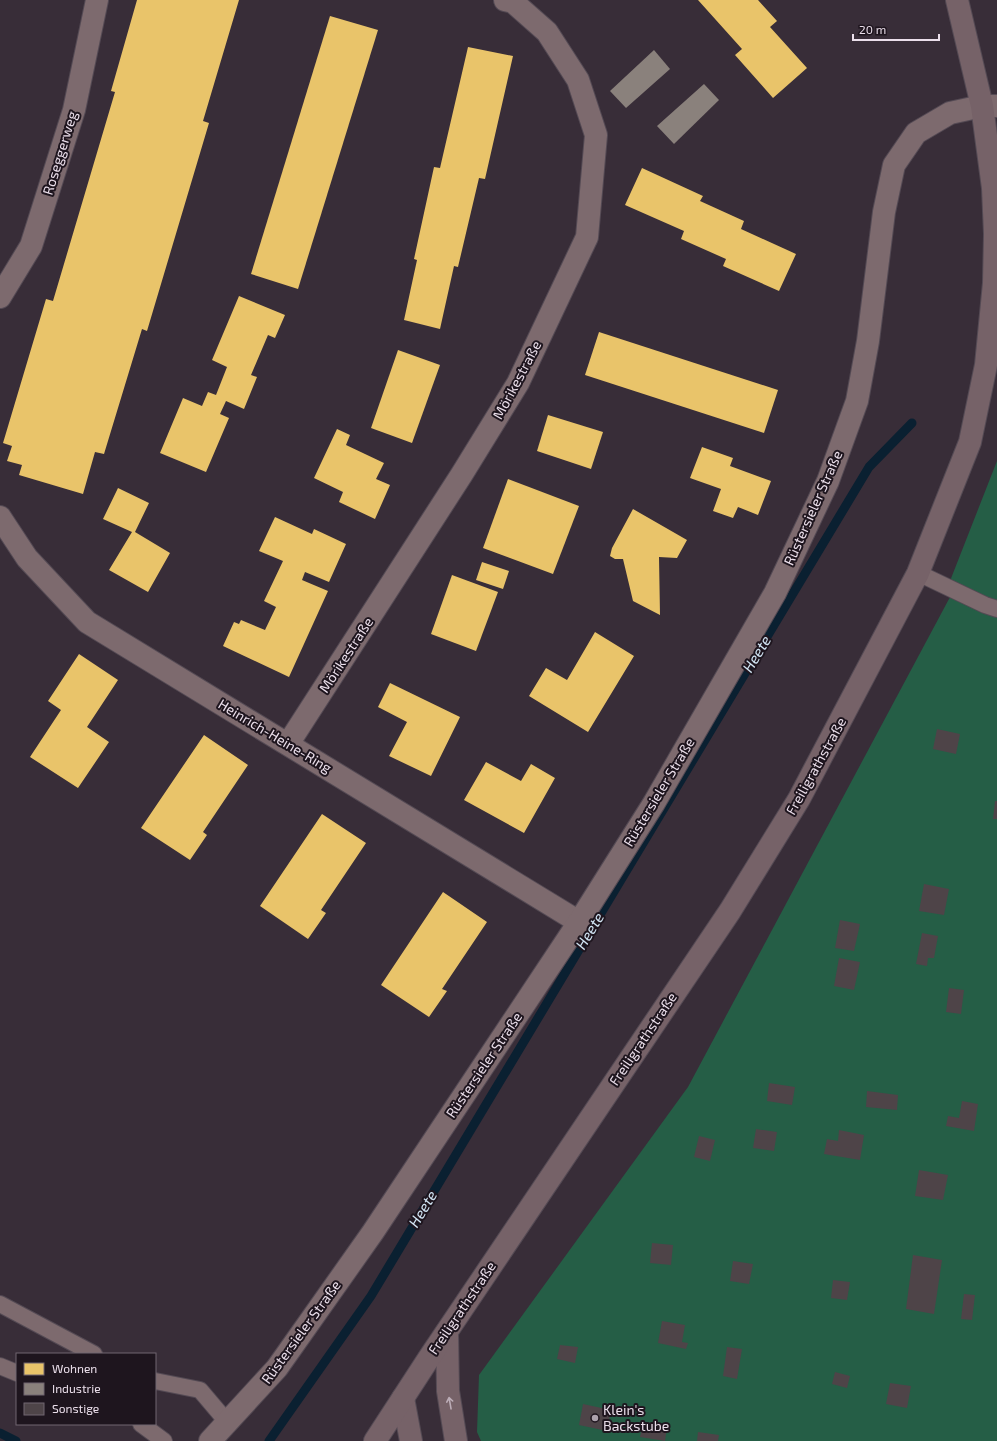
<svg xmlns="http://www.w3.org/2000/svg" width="997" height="1441" font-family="'Exo 2',sans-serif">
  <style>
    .green { fill: #255e46 }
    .homes { fill: #e9c46a }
    .industry { fill: #8a817c }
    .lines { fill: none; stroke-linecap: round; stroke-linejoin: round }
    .stream { stroke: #0a2031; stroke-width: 9 }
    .building { fill: #4e4448 }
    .lane-casing { stroke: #544a54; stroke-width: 18 }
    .street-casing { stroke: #544a54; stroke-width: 24 }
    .secondary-casing { stroke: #544a54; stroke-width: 24 }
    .lane { stroke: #7d6a6e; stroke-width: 16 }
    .street { stroke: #7d6a6e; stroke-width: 22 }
    .secondary { stroke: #766268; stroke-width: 22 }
    .oneway { stroke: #bcadb7 }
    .poi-dot { fill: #aca1ac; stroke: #1e151e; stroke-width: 1.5 }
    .labels { text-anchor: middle; stroke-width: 4; stroke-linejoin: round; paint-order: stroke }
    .street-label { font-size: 14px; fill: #ebdfeb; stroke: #1e151e }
    .poi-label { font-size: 14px; fill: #ebdfeb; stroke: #1e151e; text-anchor: start }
    .water-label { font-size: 15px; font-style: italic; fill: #d1e4f3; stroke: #1e151e }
  </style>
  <rect width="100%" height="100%" fill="#382d38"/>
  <path class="green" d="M 997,461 L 997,1441 L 481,1441 L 477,1432 L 479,1375 L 688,1087 L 957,584 L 950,581 Z"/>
  <g class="homes">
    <path d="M 137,0 L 239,0 L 203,121 L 209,123 L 147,331 L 142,329 L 104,454 L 95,452 L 83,494 L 19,475 L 22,465 L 7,461 L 12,446 L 3,443 L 46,299 L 53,301 L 115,92 L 111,91 Z"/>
    <path d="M 698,0 L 758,0 L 777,21 L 770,27 L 807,68 L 773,98 L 735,55 L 742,49 Z"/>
    <path d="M 330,16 L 378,30 L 298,289 L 251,274 Z"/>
    <path d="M 468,47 L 513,56 L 485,179 L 479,178 L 458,267 L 454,266 L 440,329 L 404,320 L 417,260 L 414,259 L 434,167 L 440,168 Z"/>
    <path d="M 642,168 L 703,196 L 700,201 L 744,221 L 741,229 L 796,254 L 779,291 L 723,266 L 726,259 L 681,239 L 684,231 L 625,205 Z"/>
    <path d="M 239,296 L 285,315 L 275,338 L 268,335 L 251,375 L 257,377 L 244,409 L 226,401 L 220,414 L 229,418 L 206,472 L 160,453 L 183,398 L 202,406 L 208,392 L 216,395 L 227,367 L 212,360 Z"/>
    <path d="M 599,332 L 778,390 L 764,433 L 585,375 Z"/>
    <path d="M 398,350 L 440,365 L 412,443 L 371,428 Z"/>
    <path d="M 548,415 L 603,432 L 591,469 L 537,451 Z"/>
    <path d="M 337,429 L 350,435 L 346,445 L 384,463 L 376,479 L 390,485 L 375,519 L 339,502 L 343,492 L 314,478 Z"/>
    <path d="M 702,447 L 733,458 L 730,466 L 771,481 L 758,515 L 738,507 L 733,518 L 713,511 L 721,489 L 690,478 Z"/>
    <path d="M 508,479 L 579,506 L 553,574 L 483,548 Z"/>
    <path d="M 118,488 L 149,503 L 135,532 L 170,553 L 148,592 L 109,570 L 132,532 L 103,519 Z"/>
    <path d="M 633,509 L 687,540 L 677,558 L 659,557 L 660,615 L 633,601 L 623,559 L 615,559 L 610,556 L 612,548 Z"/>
    <path d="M 275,517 L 312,534 L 314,529 L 346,544 L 329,582 L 305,572 L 302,580 L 328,591 L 289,677 L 223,646 L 234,622 L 239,624 L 241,620 L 265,630 L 276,607 L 264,601 L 283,561 L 259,551 Z"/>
    <path d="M 482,562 L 509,571 L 503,589 L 476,580 Z"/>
    <path d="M 452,575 L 498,592 L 476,651 L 431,634 Z"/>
    <path d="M 595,632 L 634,656 L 588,732 L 529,696 L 546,668 L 567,680 Z"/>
    <path d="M 79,654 L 118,680 L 87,727 L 109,742 L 78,788 L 30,757 L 61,710 L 48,701 Z"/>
    <path d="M 390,683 L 460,717 L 431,776 L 389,756 L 407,722 L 378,707 Z"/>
    <path d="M 204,735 L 248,765 L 203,832 L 207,835 L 190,860 L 141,828 Z"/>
    <path d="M 486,762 L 521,781 L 531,764 L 555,778 L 524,833 L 464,800 Z"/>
    <path d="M 322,814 L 366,843 L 321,910 L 326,913 L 308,939 L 260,906 Z"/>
    <path d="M 443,892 L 487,922 L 442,989 L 447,991 L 429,1017 L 381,985 Z"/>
  </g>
  <g class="industry">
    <path d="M 654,50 L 670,69 L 626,108 L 610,91 Z"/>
    <path d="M 704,84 L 719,100 L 674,144 L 657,126 Z"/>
  </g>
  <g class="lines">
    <g class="stream">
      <path d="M 0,1433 L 16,1441"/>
      <path d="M 269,1441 L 371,1296 L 869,467 L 912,423"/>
    </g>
  </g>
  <g class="building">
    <path d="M 937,729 L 960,734 L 956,754 L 933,749 Z"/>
    <path d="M 995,801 L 997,801 L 997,819 L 993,819 Z"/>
    <path d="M 924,884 L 949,889 L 944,915 L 919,911 Z"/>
    <path d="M 840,920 L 860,924 L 854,951 L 835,948 Z"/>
    <path d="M 922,933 L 938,936 L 934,958 L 928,958 L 927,966 L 916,964 Z"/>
    <path d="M 839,958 L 860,962 L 854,990 L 834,986 Z"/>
    <path d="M 949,988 L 964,990 L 961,1014 L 946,1012 Z"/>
    <path d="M 769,1083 L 795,1087 L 792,1105 L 767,1101 Z"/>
    <path d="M 867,1091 L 898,1095 L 897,1110 L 866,1107 Z"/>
    <path d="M 962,1101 L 978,1104 L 974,1131 L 946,1126 L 948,1116 L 959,1118 Z"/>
    <path d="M 756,1129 L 777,1132 L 774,1151 L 753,1148 Z"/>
    <path d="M 839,1130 L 864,1135 L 860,1160 L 824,1154 L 827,1139 L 838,1141 Z"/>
    <path d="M 699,1136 L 715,1140 L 710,1161 L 694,1157 Z"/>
    <path d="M 919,1170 L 948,1175 L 943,1200 L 915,1196 Z"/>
    <path d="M 652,1243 L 673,1245 L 671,1265 L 650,1263 Z"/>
    <path d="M 913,1255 L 942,1260 L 934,1314 L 906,1309 Z"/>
    <path d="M 733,1261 L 753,1264 L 749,1284 L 730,1281 Z"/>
    <path d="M 833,1280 L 850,1282 L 847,1300 L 831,1298 Z"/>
    <path d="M 964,1294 L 975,1295 L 972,1320 L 961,1319 Z"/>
    <path d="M 662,1321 L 685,1325 L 682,1342 L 688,1343 L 686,1349 L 658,1343 Z"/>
    <path d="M 560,1345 L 578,1347 L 575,1363 L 557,1359 Z"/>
    <path d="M 727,1347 L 742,1349 L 737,1379 L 723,1376 Z"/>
    <path d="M 835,1372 L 850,1376 L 847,1388 L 832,1384 Z"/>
    <path d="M 890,1383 L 911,1386 L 907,1408 L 886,1404 Z"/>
    <path d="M 583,1404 L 611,1410 L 607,1431 L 579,1425 Z"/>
    <path d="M 643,1423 L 667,1427 L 665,1441 L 640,1437 Z"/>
    <path d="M 698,1432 L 719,1435 L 718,1441 L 697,1441 Z"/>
  </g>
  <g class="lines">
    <defs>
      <g id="lane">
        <path d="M 918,573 L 985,605 L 997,609"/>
        <path d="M 0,1304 L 94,1354"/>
        <path d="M 0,1366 L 17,1373"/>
        <path d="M 155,1381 L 200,1390 L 228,1423"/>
        <path d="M 141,1424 L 164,1441"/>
      </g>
      <g id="street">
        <path d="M 0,297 L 31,246 L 74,110 L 97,0"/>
        <path d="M 0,517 L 27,558 L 87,622 L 579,922"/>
        <path d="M 288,744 L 462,474 L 518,383 L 587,237 L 596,135 L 578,80 L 547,32 L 513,2 L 505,0"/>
        <path d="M 210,1441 L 277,1368 L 373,1232 L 579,922 L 654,803 L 775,593 L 828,481 L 857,401 L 868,341 L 884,212 L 894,165 L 916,133 L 950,113 L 982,106 L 997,106"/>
      </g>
      <g id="secondary">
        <path d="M 447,1332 L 448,1391 L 456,1441"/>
        <path d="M 403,1398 L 411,1441"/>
        <path d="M 375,1441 L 429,1358 L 730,911 L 799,799 L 918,573 L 970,442 L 986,365 L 994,283 L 995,234 L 993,188 L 982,106 L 957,0"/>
      </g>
    </defs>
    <use href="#lane" class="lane-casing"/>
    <use href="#street" class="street-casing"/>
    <use href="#secondary" class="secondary-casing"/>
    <use href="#lane" class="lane"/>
    <use href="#street" class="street"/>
    <use href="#secondary" class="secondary"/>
  </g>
  <defs><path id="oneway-shaft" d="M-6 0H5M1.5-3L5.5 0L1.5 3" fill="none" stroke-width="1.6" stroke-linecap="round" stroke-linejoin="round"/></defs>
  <use class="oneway" href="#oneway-shaft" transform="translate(450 1403) rotate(-100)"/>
  <circle class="poi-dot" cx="595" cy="1418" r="4"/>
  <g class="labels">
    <g class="street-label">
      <text transform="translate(60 153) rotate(-73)" y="5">Roseggerweg</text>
      <text transform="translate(517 380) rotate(-62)" y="5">Mörikestraße</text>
      <text transform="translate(813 508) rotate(-66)" y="5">Rüstersieler Straße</text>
      <text transform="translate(346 655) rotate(-57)" y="5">Mörikestraße</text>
      <text transform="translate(275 736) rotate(31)" y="5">Heinrich-Heine-Ring</text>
      <text transform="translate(816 766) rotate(-61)" y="5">Freiligrathstraße</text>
      <text transform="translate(659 792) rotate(-59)" y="5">Rüstersieler Straße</text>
      <text transform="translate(643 1039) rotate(-56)" y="5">Freiligrathstraße</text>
      <text transform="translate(484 1065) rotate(-56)" y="5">Rüstersieler Straße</text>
      <text transform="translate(462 1308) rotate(-56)" y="5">Freiligrathstraße</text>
      <text transform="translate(301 1332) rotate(-54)" y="5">Rüstersieler Straße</text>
    </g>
    <g class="poi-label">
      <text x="603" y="1415">Klein's<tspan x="603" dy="16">Backstube</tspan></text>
    </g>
    <g class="water-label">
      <text transform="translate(757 654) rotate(-59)" y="5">Heete</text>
      <text transform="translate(590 931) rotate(-59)" y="5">Heete</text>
      <text transform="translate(423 1209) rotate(-59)" y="5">Heete</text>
    </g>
  </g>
  <rect x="16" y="1353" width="140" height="72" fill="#1e151e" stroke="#706670"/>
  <rect x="24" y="1363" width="20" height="12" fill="#e9c46a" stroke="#706670"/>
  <text x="52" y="1373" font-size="12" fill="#ebdfeb">Wohnen</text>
  <rect x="24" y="1383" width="20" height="12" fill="#8a817c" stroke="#706670"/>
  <text x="52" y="1393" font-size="12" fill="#ebdfeb">Industrie</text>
  <rect x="24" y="1403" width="20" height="12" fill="#4e4448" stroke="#706670"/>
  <text x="52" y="1413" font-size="12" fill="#ebdfeb">Sonstige</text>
  <path d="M853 34v6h86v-6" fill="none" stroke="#ebdfeb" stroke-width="2"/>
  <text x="859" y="34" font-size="12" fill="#ebdfeb" stroke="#1e151e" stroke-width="3" paint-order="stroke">20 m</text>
</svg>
